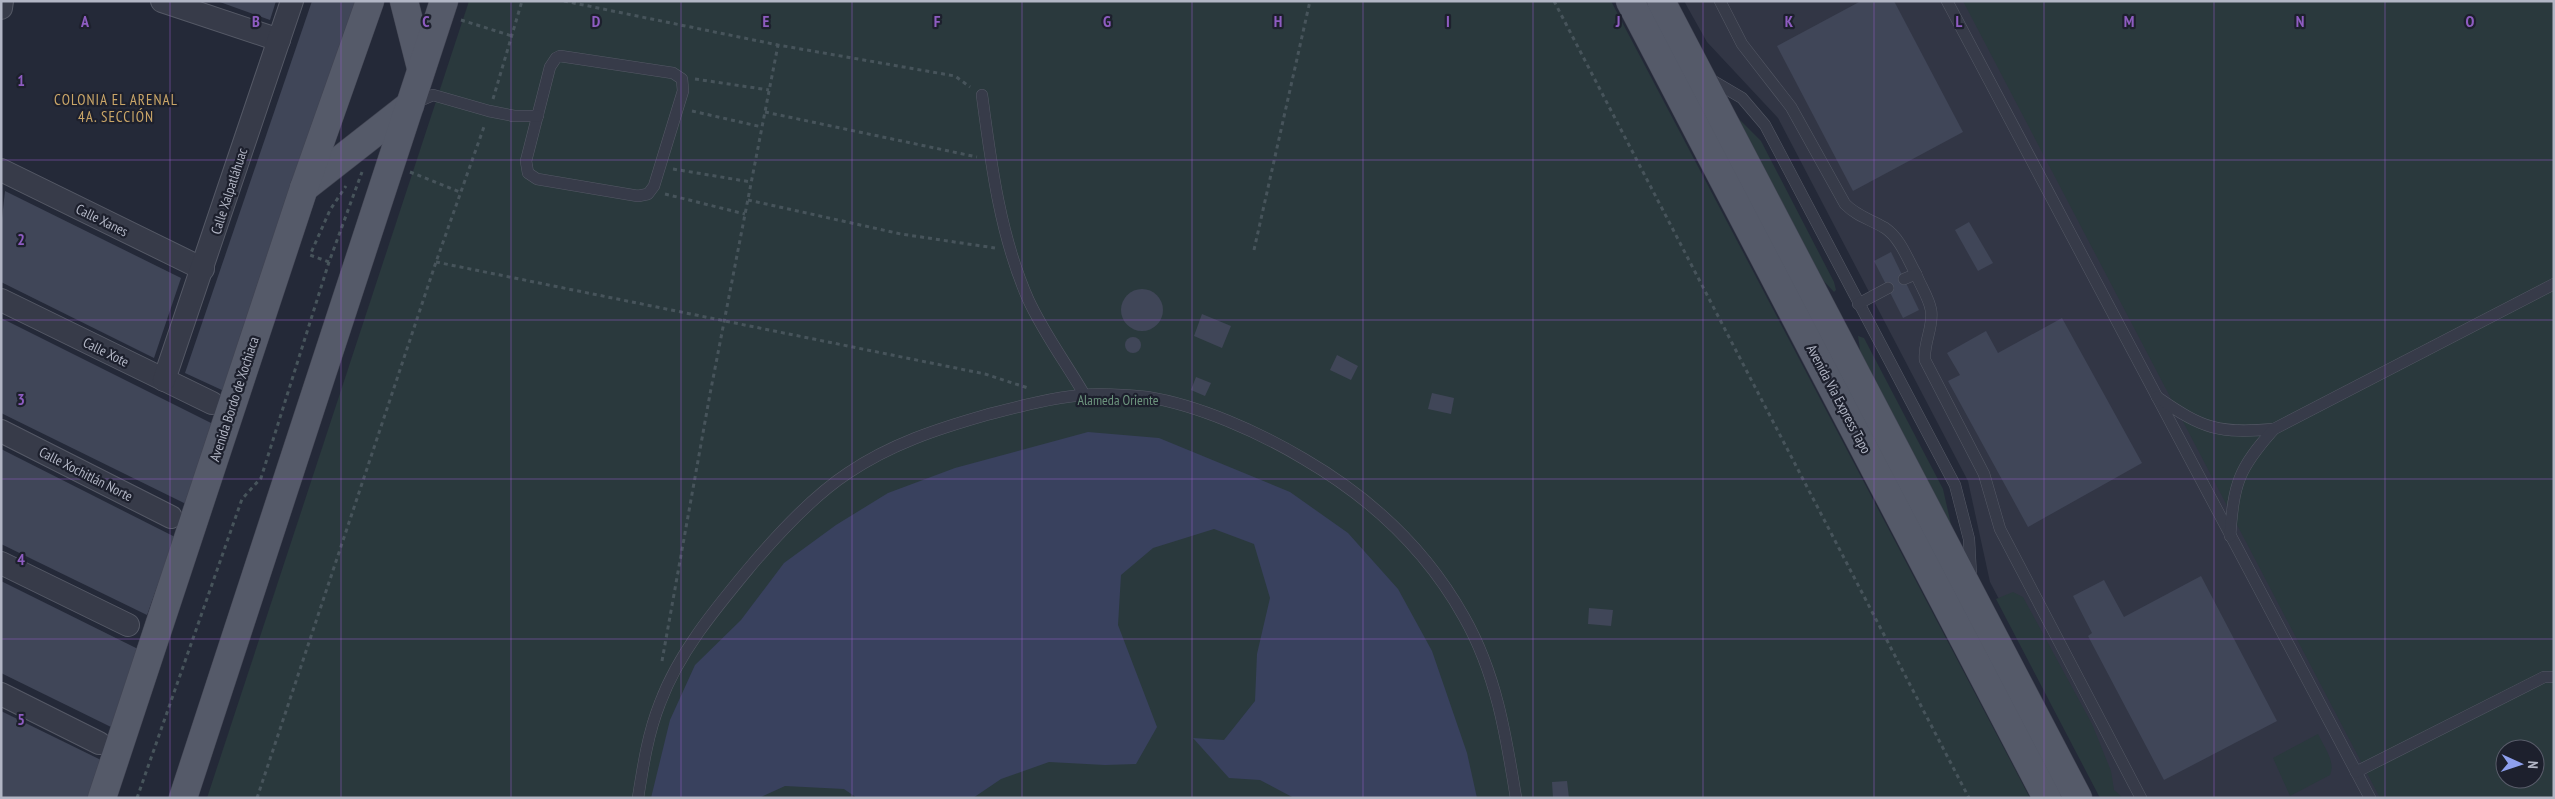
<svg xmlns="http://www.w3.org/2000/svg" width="2555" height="799" font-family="'PT Sans Narrow',sans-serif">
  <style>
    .airport { fill: #323645; fill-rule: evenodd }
    .green { fill: #2a393d; fill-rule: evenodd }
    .water { fill: #39415e }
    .building { fill: #404658 }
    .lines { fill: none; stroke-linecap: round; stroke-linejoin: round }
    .service-casing { stroke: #555966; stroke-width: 12 }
    .minor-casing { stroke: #555966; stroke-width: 24 }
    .primary-casing { stroke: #414452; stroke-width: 29 }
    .path { stroke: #47545b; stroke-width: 3; stroke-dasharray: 4 4; stroke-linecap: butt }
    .service { stroke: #373b49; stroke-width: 11 }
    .minor { stroke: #373b49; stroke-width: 22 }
    .primary { stroke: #555a69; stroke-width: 28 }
    .grid { fill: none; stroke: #8e5cc1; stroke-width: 1; stroke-opacity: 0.55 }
    .labels { text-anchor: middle; stroke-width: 4.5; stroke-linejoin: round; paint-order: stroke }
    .street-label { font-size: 14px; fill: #b2b6c5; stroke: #1d202d }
    .park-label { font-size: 14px; fill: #6c937d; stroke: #1d202d }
    .neighbourhood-label { font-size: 15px; letter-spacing: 1px; fill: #caa668; stroke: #1d202d }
    .grid-label { font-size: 16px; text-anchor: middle; font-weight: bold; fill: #8e5cc1; stroke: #1d202d; stroke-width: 4.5; stroke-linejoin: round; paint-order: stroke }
  </style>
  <rect width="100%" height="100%" fill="#242938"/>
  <path class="airport" d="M 1684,1 L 2554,1 L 2554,798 L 2103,798 L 1990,582 L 1968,481 L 1778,118 L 1707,42 ZM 2505,749 L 2535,749 L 2535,779 L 2505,779 Z"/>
  <g class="green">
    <path d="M 469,1 L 1611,1 L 2030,798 L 207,798 Z"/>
    <path d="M 1963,1 L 2554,1 L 2554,798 L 2380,798 ZM 2505,749 L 2535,749 L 2535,779 L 2505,779 Z"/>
    <path d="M 1735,115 L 1761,141 L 1834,282 L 1836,290 L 1834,292 L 1807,263 Z"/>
    <path d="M 1858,336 L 1864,338 L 1943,489 L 1952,529 L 1861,357 Z"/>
    <path d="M 2013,592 L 2023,597 L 2092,724 L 2111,771 L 2114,790 L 2123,798 L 2100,798 L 1996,599 Z"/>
    <path d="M 2318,734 C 2324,747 2336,762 2330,775 L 2290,796 L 2273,758 Z"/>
  </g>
  <path class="water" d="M 1088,432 L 1159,438 L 1290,492 L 1348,533 L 1398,589 L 1432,651 L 1467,753 L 1477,798 L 1294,798 L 1260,780 L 1229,778 L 1193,738 L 1224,740 L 1255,701 L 1257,654 L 1270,598 L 1254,544 L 1214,529 L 1153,548 L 1121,575 L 1118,625 L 1157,727 L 1136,764 L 1105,765 L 1049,762 L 1001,779 L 973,798 L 857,798 L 844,789 L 785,786 L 759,798 L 651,798 L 670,720 L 695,665 L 741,620 L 784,563 L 836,525 L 888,493 L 955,468 Z"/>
  <g class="building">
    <path d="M 217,1 L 276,1 L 270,20 Z"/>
    <path d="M 312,1 L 356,1 L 224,391 L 185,373 Z"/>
    <path d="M 1861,1 L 1894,1 L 1963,132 L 1853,191 L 1777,46 Z"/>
    <path d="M 5,191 L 181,278 L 154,358 L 1,282 L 1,228 Z"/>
    <path d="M 1969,222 L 1993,263 L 1978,271 L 1955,230 Z"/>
    <path d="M 1891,252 L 1919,310 L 1903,318 L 1874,261 Z"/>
    <circle cx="1142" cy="310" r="21"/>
    <path d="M 1202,314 L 1231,326 L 1222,348 L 1194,336 Z"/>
    <path d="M 1,318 L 213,424 L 186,504 L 1,413 Z"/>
    <path d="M 2062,318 L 2142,463 L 2028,527 L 1948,381 L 1960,375 L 1947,353 L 1986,331 L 1998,353 Z"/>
    <circle cx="1133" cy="345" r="8"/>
    <path d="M 1337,355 L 1358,366 L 1351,380 L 1330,370 Z"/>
    <path d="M 1196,377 L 1211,383 L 1205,396 L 1191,390 Z"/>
    <path d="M 1432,393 L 1454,398 L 1451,414 L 1428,409 Z"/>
    <path d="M 1,449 L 175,537 L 147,615 L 1,544 Z"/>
    <path d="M 2201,576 L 2277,721 L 2164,780 L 2088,636 L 2092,633 L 2073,596 L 2104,580 L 2124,617 Z"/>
    <path d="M 1,581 L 138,649 L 111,727 L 1,673 Z"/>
    <path d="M 1589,608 L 1613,610 L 1611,626 L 1588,624 Z"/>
    <path d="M 1,711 L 101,760 L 88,798 L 1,798 Z"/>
    <path d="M 1567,781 L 1569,798 L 1553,798 L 1552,782 Z"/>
  </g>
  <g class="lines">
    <defs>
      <g id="service">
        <path d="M 1720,1 L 1742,44 L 1791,107 L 1845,204 C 1858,217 1870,219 1885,228 C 1900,238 1907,258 1916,274"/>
        <path d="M 1947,1 L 2370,798"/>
        <path d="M 560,56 L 673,73 L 682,79 L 683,91 L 654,186 L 648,194 L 638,196 L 537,179 L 528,173 L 526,161 L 550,67 L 556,58 Z"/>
        <path d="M 1708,78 L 1742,98 L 1765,125 L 1955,485 L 1969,539 L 1971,576"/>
        <path d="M 982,95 C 991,164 1000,235 1028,299 C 1043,332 1066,363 1084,394"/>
        <path d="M 415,103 L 433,95 L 489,111 L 514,116 L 538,116"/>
        <path d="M 1904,279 L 1916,274 C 1920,285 1929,298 1931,310 C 1934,327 1923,343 1925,360 L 1984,474 L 2000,529 L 2141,798"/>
        <path d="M 1858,304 L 1888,288"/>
        <path d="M 2157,397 C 2203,429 2219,434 2274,429"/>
        <path d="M 2230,536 C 2234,483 2238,469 2274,429 L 2554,284"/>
        <path d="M 2356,772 L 2544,677 L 2554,677"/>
        <path d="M 638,798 C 643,766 648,733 660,703 C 679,652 716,608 750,567 C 777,535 813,496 848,473 C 891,444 937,429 986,415 C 1017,407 1050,398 1082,395 C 1102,393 1127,395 1147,397 C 1198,405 1259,432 1304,459 C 1371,498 1426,549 1464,617 C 1496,673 1506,735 1516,798"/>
      </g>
      <g id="minor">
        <path d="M 162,1 L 279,40"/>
        <path d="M 1,8 L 2,1"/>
        <path d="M 1,170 L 203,269"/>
        <path d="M 1,300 L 212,403"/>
        <path d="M 164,380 L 292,1"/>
        <path d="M 1,431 L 171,517"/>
        <path d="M 1,563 L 128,625"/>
        <path d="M 1,694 L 99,743"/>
      </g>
      <g id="primary">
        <path d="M 404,1 L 421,68"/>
        <path d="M 1630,1 L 2047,798"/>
        <path d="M 1661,1 L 2078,798"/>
        <path d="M 304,188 L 410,105"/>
        <path d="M 102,798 L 304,188 L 370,1"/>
        <path d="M 183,798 L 444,1"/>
      </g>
    </defs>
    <use href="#service" class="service-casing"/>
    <use href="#minor" class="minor-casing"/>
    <use href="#primary" class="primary-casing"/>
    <g class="path">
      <path d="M 564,1 L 778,45 L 955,76 L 970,87"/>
      <path d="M 1554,1 L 1969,798"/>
      <path d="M 461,20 L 512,36"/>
      <path d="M 695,79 L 769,90"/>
      <path d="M 493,99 L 522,1"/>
      <path d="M 692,111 L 762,127"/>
      <path d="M 765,112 L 977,157"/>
      <path d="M 673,169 L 751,182"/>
      <path d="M 410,172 L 460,192"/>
      <path d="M 665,194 L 745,214"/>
      <path d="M 748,200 L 901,234 L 995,248"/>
      <path d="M 1254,250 L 1310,1"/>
      <path d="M 329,262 L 310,255 L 330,210 L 346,186"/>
      <path d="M 436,262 L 985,374 L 1028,388"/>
      <path d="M 662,661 L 710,394 L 778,45"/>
      <path d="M 137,798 L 242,499 L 261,478 L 329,262 L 362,172"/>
      <path d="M 257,798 L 436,262 L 485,124"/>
    </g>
    <use href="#service" class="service"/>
    <use href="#minor" class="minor"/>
    <use href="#primary" class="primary"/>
  </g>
  <path class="grid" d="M 170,1 L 170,798M 341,1 L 341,798M 511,1 L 511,798M 681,1 L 681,798M 852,1 L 852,798M 1022,1 L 1022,798M 1192,1 L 1192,798M 1363,1 L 1363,798M 1533,1 L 1533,798M 1703,1 L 1703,798M 1874,1 L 1874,798M 2044,1 L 2044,798M 2214,1 L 2214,798M 2385,1 L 2385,798M 1,160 L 2554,160M 1,320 L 2554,320M 1,479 L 2554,479M 1,639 L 2554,639"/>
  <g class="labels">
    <g class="street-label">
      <text transform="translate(229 191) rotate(-72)" y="5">Calle Xalpatláhuac</text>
      <text transform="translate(102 220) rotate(26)" y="5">Calle Xanes</text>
      <text transform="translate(106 352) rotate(26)" y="5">Calle Xote</text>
      <text transform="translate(234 399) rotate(-72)" y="5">Avenida Bordo de Xochiaca</text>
      <text transform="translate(1839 399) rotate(62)" y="5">Avenida Vía Express Tapo</text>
      <text transform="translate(86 474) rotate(27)" y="5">Calle Xochitlán Norte</text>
    </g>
    <g class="park-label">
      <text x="1118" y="405">Alameda Oriente</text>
    </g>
    <g class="neighbourhood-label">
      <text x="116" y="105">COLONIA EL ARENAL<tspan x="116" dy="17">4A. SECCIÓN</tspan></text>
    </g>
  </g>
  <g class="grid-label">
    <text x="85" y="27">A</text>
    <text x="256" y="27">B</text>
    <text x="426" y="27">C</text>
    <text x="596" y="27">D</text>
    <text x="766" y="27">E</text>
    <text x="937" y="27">F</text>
    <text x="1107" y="27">G</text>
    <text x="1278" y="27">H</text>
    <text x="1448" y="27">I</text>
    <text x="1618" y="27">J</text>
    <text x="1789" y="27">K</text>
    <text x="1959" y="27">L</text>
    <text x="2129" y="27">M</text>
    <text x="2300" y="27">N</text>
    <text x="2470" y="27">O</text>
    <text x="21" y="86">1</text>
    <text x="21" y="245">2</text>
    <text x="21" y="405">3</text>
    <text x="21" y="565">4</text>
    <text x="21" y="725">5</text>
  </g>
  <rect width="2555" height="799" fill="none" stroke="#b2b6c5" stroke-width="5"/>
  <g transform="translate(2520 764) rotate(93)"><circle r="24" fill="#1d202d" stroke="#595c6a"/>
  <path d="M0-4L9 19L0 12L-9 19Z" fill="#8ea0ee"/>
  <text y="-8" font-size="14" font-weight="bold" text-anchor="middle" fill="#b2b6c5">N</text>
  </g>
</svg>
